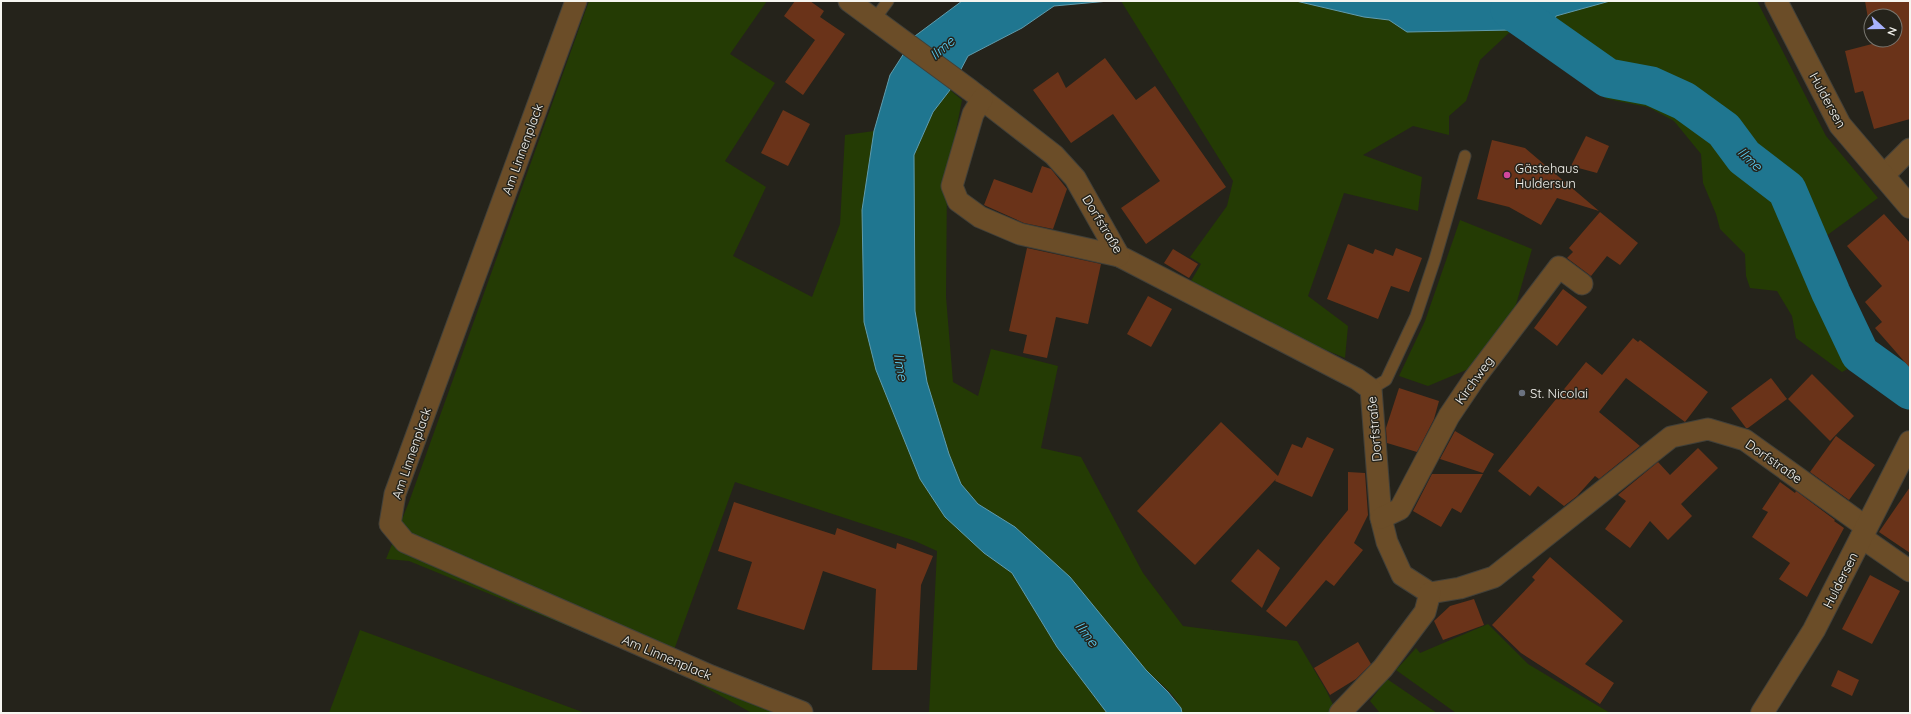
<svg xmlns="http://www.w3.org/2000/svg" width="1911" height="714" font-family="Quicksand,sans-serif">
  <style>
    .green { fill: #243b04 }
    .water { fill: #1f7690; stroke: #609cad }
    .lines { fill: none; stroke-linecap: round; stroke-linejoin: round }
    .river { stroke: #1f7690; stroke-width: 39 }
    .building { fill: #6a3319 }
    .service-casing { stroke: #424039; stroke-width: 13 }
    .minor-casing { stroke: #424039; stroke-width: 23 }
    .tertiary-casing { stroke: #424039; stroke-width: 24 }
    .service { stroke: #6b4d28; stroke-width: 11 }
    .minor { stroke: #6b4d28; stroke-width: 21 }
    .tertiary { stroke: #6b4d28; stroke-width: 22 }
    .hotel-dot { fill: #d1479c; stroke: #25231b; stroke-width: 1.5 }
    .worship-dot { fill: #6b7280; stroke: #25231b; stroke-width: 1.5 }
    .labels { text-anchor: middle; stroke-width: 3; stroke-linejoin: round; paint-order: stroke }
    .street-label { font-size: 13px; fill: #f6f5f0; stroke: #25231b }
    .poi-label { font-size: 13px; fill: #f6f5f0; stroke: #25231b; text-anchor: start }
    .water-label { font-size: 14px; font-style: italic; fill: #58cef4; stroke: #25231b }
  </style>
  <rect width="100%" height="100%" fill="#25231b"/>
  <g class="green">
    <path d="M 589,1 L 767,1 L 730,54 L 775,83 L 725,161 L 766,187 L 733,256 L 812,297 L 840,224 L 845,135 L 874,131 L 862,210 L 864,322 L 984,553 L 1012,573 L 1057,647 L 1107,713 L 929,713 L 937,551 L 915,541 L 735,482 L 674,650 L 778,713 L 752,713 L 668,667 L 409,561 L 386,559 L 409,502 Z"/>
    <path d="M 1121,1 L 1296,1 L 1364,17 L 1389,20 L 1407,32 L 1512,30 L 1554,23 L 1556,16 L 1610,1 L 1757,1 L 1826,136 L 1878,198 L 1822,239 C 1832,269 1864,342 1889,362 C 1892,365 1898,366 1903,368 L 1910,362 L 1910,409 L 1885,390 L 1861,362 L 1842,372 L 1796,338 L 1792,316 L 1777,291 L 1750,288 L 1746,276 L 1745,254 L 1720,229 L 1716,214 L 1703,183 L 1701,154 L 1674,121 L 1648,107 L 1607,99 L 1512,30 L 1480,60 L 1466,101 L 1449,116 L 1449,135 L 1413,126 L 1363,155 L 1422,177 L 1418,211 L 1344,193 L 1308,296 L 1348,326 L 1345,358 C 1291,337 1241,308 1191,281 L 1201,264 L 1190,257 L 1227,206 L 1233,181 Z"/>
    <path d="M 950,90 L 962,100 L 947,176 L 946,297 L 953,382 L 978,396 L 991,349 L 1058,366 L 1041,448 L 1081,457 L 1143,573 L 1183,626 L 1297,641 L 1326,690 L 1337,713 L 1182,713 C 1179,696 1157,681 1146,670 L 1015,527 L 978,504 L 961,484 L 949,454 L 927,382 L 915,311 L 914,155 L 933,112 Z"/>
    <path d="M 1460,220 L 1532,249 L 1511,322 L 1471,368 L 1428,386 L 1399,376 L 1425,321 Z"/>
    <path d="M 1488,624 L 1528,664 L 1610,713 L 1456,713 L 1396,670 L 1416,648 L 1420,653 Z"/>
    <path d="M 360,630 L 585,713 L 329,713 Z"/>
    <path d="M 1387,679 L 1437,713 L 1380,713 L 1370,701 Z"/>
  </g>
  <g class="water">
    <path d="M 962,1 L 1109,1 L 1054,6 L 1022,28 L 968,56 L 950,90 L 933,112 L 914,155 L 915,311 L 927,382 L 949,454 L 961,484 L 978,504 L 1015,527 L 1070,577 L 1146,670 L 1168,692 L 1181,708 L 1182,713 L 1107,713 L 1057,647 L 1012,573 L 984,553 L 945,517 L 920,479 L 876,370 L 864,322 L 862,210 L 874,131 L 890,75 L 915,36 Z"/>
    <path d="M 1296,1 L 1610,1 L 1556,16 L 1554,23 L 1512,30 L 1407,32 L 1389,20 L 1364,17 Z"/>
  </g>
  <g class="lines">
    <path class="river" d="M 1510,9 L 1608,78 L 1651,86 L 1684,101 L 1724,130 L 1744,157 L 1787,190 L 1831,293 L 1860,354 L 1910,390"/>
  </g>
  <g class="building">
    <path d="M 795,1 L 810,1 L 824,11 L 820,17 L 845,34 L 803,95 L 785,82 L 815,40 L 784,16 Z"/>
    <path d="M 1865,1 L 1910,1 L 1910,119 L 1874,129 L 1863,91 L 1855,93 L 1845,51 L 1872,44 L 1872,40 L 1895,40 L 1895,16 L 1871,16 L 1871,36 Z"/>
    <path d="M 1105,58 L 1136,100 L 1155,86 L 1226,187 L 1146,244 L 1121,208 L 1160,181 L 1113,114 L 1071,143 L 1033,90 L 1058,72 L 1066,88 Z"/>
    <path d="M 783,110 L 810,124 L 788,166 L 761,153 Z"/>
    <path d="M 1586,136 L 1609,146 L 1597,173 L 1571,166 Z"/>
    <path d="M 1492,140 L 1525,148 L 1599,211 L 1557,198 L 1541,225 L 1509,207 L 1477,199 Z"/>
    <path d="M 1042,166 L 1051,169 L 1067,189 L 1053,229 L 1024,223 L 984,205 L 994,179 L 1032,193 Z"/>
    <path d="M 1600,212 L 1638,243 L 1620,265 L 1607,256 L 1591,276 L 1567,258 L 1573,252 L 1569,248 Z"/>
    <path d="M 1884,214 L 1910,243 L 1910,368 L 1875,328 L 1882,322 L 1865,302 L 1882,286 L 1847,246 Z"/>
    <path d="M 1348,244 L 1373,254 L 1375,249 L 1393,256 L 1396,248 L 1422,258 L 1409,292 L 1391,286 L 1378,319 L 1327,299 Z"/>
    <path d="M 1027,248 L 1101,264 L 1088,324 L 1056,317 L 1047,358 L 1023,353 L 1027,335 L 1009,331 Z"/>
    <path d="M 1173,249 L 1198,264 L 1189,278 L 1164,263 Z"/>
    <path d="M 1563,289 L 1587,307 L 1557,346 L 1534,328 Z"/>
    <path d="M 1148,296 L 1172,309 L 1151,347 L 1127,334 Z"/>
    <path d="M 1633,338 L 1638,342 L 1640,340 L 1708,392 L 1685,422 L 1626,378 L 1599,412 L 1640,446 L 1599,479 L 1595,476 L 1577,496 L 1564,506 L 1538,486 L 1530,496 L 1498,471 L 1586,362 L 1602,375 Z"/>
    <path d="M 1812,374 L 1854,416 L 1830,441 L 1788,399 Z"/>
    <path d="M 1771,378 L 1787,399 L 1748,428 L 1746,428 L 1731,408 Z"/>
    <path d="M 1399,388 L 1439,401 L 1434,419 L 1417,452 L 1387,443 L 1386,428 Z"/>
    <path d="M 1221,422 L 1278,476 L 1292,444 L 1302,448 L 1307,437 L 1334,449 L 1312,497 L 1275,481 L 1276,479 L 1195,565 L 1137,511 Z"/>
    <path d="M 1455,431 L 1494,454 L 1483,473 L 1440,459 Z"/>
    <path d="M 1836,436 L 1875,465 L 1849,500 L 1810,472 Z"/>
    <path d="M 1698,448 L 1718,468 L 1681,504 L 1692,516 L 1668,540 L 1650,521 L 1630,548 L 1605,529 L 1626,501 L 1618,495 L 1658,462 L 1670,475 Z"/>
    <path d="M 1348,472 L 1365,473 L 1368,515 L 1354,543 L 1363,550 L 1334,586 L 1326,580 L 1286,627 L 1266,611 L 1348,510 Z"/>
    <path d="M 1432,474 L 1483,474 L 1461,513 L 1452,508 L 1441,527 L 1413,511 Z"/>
    <path d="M 1780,482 L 1795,493 L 1796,491 L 1835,520 L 1834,521 L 1844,528 L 1807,597 L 1779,579 L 1790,563 L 1752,537 L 1768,512 L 1762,509 Z"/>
    <path d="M 1910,487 L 1910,553 L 1879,532 Z"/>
    <path d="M 734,502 L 835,535 L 837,528 L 896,549 L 897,543 L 933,556 L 921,585 L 917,670 L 872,670 L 876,589 L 823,571 L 804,630 L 737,609 L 752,562 L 718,551 Z"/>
    <path d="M 1258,549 L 1280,568 L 1262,608 L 1231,581 Z"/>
    <path d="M 1550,557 L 1623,621 L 1585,664 L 1614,683 L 1600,704 L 1521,653 L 1492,625 L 1535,580 L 1532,577 Z"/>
    <path d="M 1870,575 L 1900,591 L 1872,644 L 1842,629 Z"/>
    <path d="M 1474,599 L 1484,625 L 1443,640 L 1434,621 L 1450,606 Z"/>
    <path d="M 1358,642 L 1371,664 L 1356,679 L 1330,695 L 1314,668 Z"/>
    <path d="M 1838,670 L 1859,680 L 1852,696 L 1831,686 Z"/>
  </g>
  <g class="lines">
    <defs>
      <g id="service">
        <path d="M 874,20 L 888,1"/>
        <path d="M 1371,389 L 1386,380 L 1416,316 L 1435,259 L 1465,156"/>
      </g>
      <g id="minor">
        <path d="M 576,1 L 395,494 L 390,524 L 405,542 L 711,676 L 802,712"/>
        <path d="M 849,1 L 970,90 L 1054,155 L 1075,178 L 1119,256 L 1357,379 L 1371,389 L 1381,518 L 1387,542 L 1402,575 L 1430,593 L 1460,588 L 1494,577 L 1671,437 L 1708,429 L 1745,440 L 1866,527"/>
        <path d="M 982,99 L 973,114 L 952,186 L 958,201 L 980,217 L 1020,234 L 1119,256"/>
        <path d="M 1883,176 L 1910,149"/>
        <path d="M 1381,518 L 1400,509 L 1449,416 L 1474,379 L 1559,267 L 1582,284"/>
        <path d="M 1861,537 L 1910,571"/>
        <path d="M 1340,713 L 1383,668 L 1425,612 L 1430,593"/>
      </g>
      <g id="tertiary">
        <path d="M 1776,1 L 1840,125 L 1910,207"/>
        <path d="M 1762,713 L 1814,630 L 1910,442"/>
      </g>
    </defs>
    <use href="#service" class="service-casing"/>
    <use href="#minor" class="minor-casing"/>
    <use href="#tertiary" class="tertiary-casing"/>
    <use href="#service" class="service"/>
    <use href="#minor" class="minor"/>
    <use href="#tertiary" class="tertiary"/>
  </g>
  <circle class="hotel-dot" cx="1507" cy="175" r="4"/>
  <circle class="worship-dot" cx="1522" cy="393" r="4"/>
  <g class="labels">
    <g class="street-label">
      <text transform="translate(1828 100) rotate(61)" y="5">Huldersen</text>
      <text transform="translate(522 149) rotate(-70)" y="5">Am Linnenplack</text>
      <text transform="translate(1103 224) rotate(59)" y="5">Dorfstraße</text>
      <text transform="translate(1474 380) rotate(-54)" y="5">Kirchweg</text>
      <text transform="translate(1374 429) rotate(-95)" y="5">Dorfstraße</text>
      <text transform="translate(411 453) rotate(-71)" y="5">Am Linnenplack</text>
      <text transform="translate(1774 461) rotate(35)" y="5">Dorfstraße</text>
      <text transform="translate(1840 580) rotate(-63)" y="5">Huldersen</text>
      <text transform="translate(667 657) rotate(23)" y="5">Am Linnenplack</text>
    </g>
    <g class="poi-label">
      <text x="1515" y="173">Gästehaus<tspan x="1515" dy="15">Huldersun</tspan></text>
      <text x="1530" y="398">St. Nicolai</text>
    </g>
    <g class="water-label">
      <text transform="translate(942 48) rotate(-41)" y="5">Ilme</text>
      <text transform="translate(1750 159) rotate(43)" y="5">Ilme</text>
      <text transform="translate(901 367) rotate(80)" y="5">Ilme</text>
      <text transform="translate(1087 634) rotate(52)" y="5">Ilme</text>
    </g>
  </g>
  <rect width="1911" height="714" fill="none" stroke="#f6f5f0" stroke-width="4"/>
  <g transform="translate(1883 28) rotate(111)"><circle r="19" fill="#25231b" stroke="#797770"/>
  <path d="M0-3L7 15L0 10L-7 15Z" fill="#a7b1fc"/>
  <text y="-6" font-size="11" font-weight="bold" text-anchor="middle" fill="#f6f5f0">N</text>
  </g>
</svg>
